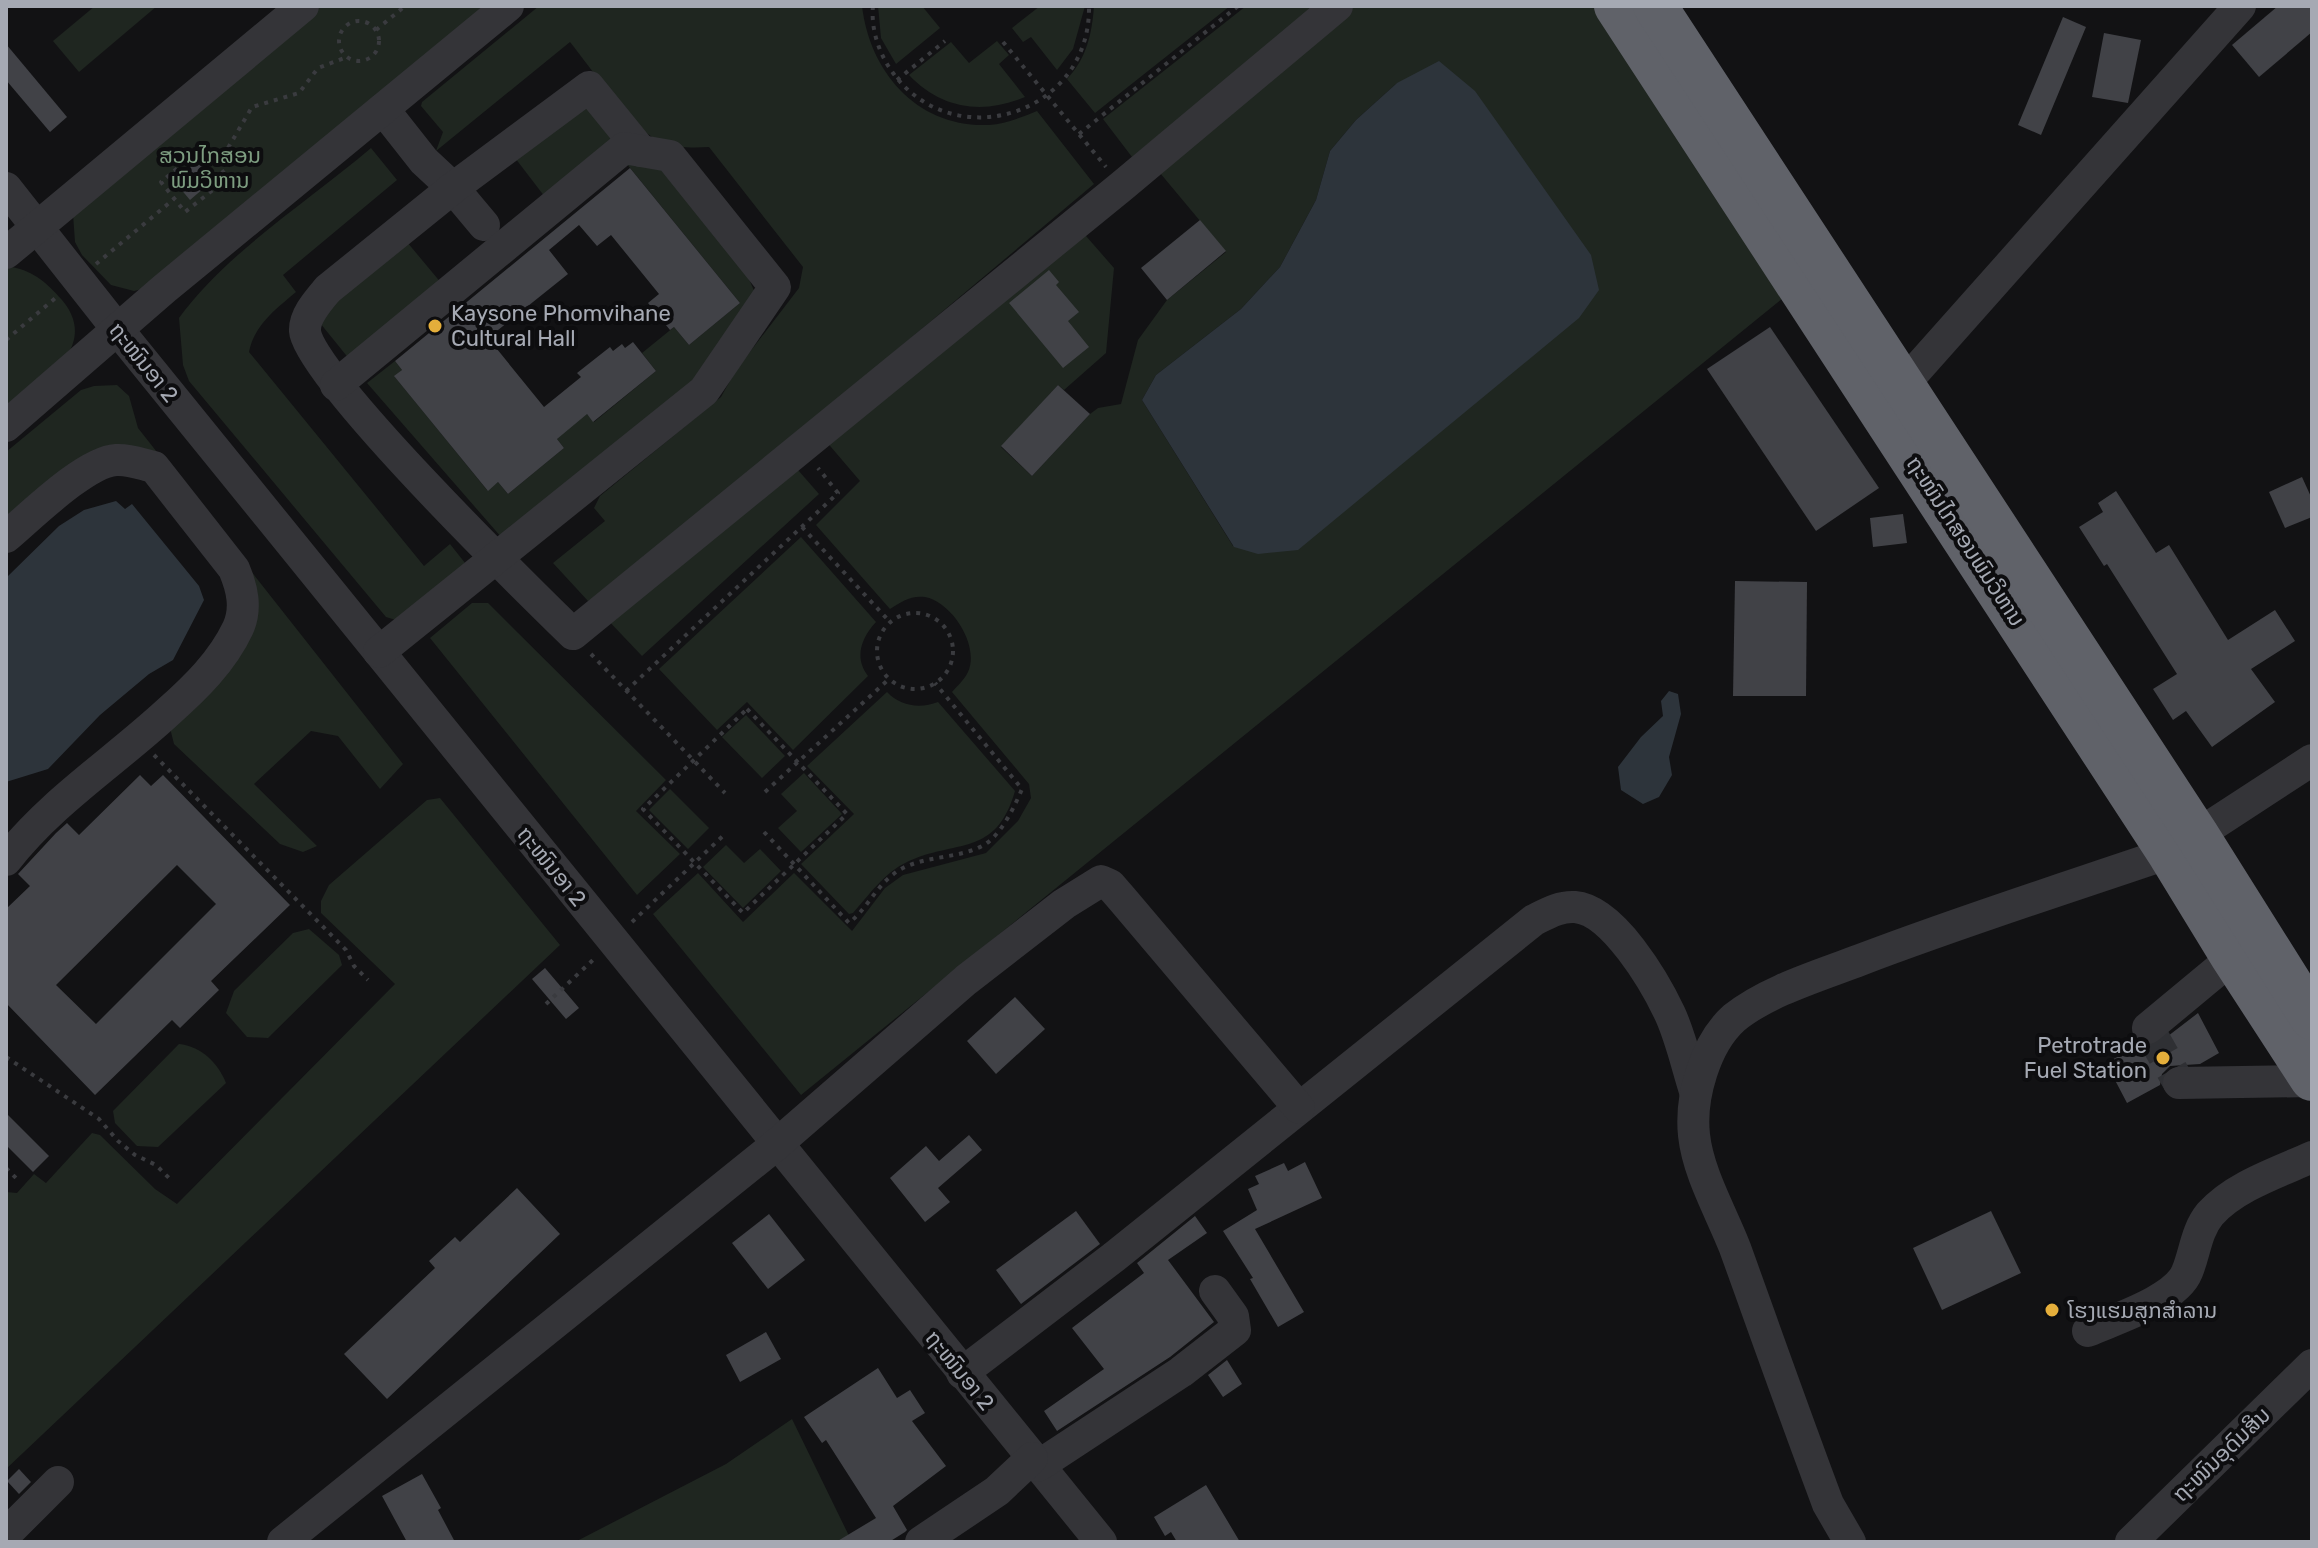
<svg xmlns="http://www.w3.org/2000/svg" width="2318" height="1548" font-family="Rubik,'Noto Sans Lao',sans-serif">
  <style>
    .green { fill: #1f2620; fill-rule: evenodd }
    .water { fill: #2d343b }
    .building { fill: #414247; fill-rule: evenodd }
    .lines { fill: none; stroke-linecap: round; stroke-linejoin: round }
    .minor-tunnel { stroke: #2f3034; stroke-width: 32; stroke-dasharray: 32 16; stroke-linecap: butt }
    .path { stroke: #3a3b3f; stroke-width: 4; stroke-dasharray: 4 6; stroke-linecap: butt }
    .minor { stroke: #343438; stroke-width: 32 }
    .highway { stroke: #606269; stroke-width: 44 }
    .poi-dot { fill: #e4ae3b; stroke: #0d0d0f; stroke-width: 3 }
    .labels { text-anchor: middle; stroke-width: 8; stroke-linejoin: round; paint-order: stroke }
    .park-label { font-size: 22px; fill: #7d9d80; stroke: #0d0d0f }
    .poi-label { font-size: 22px; fill: #a5a9b3; stroke: #0d0d0f; text-anchor: start }
    .street-label { font-size: 22px; fill: #a5a9b3; stroke: #0d0d0f }
  </style>
  <rect width="100%" height="100%" fill="#121214"/>
  <g class="green">
    <path d="M 95,6 L 157,6 L 79,72 L 53,41 Z"/>
    <path d="M 318,6 L 491,6 L 150,287 L 134,291 L 111,285 L 82,255 L 75,242 L 73,214 Z"/>
    <path d="M 539,6 L 862,6 C 870,73 918,128 989,125 C 1006,124 1022,117 1037,111 L 1094,184 L 653,555 L 595,599 L 588,601 L 553,563 L 605,521 L 594,508 L 600,496 L 721,397 L 736,370 L 799,288 L 803,267 L 709,147 C 693,148 674,148 659,141 C 631,128 591,68 570,42 L 436,151 L 443,132 L 421,106 L 422,102 Z"/>
    <path d="M 878,6 L 922,6 L 940,28 L 896,64 L 881,38 Z"/>
    <path d="M 1040,6 L 1085,6 L 1073,49 L 1057,70 L 1031,37 L 1023,42 L 1012,28 Z"/>
    <path d="M 1094,6 L 1230,6 L 1095,113 L 1067,79 C 1087,58 1092,33 1094,6 Z"/>
    <path d="M 1246,6 L 1317,6 L 1132,157 L 1103,119 Z"/>
    <path d="M 1349,6 L 1600,6 L 1788,294 L 801,1095 L 653,914 L 698,873 L 743,922 L 794,873 L 852,931 L 885,888 L 903,875 L 986,853 L 1018,821 L 1031,798 L 1029,784 L 952,692 C 957,686 965,679 968,672 C 980,646 952,602 925,597 C 911,595 901,602 890,609 L 816,525 L 860,481 L 825,440 L 1079,228 L 1114,268 L 1106,353 L 1064,390 L 1058,385 L 1001,447 L 1032,476 L 1090,414 L 1098,408 L 1121,404 L 1138,340 L 1167,300 L 1226,252 L 1155,167 ZM 1397,83 L 1233,546 L 1142,400 L 1156,375 L 1241,309 L 1280,267 L 1316,200 L 1330,151 L 1356,120 Z"/>
    <path d="M 997,41 L 1009,55 L 999,64 L 1025,97 C 983,115 941,109 909,75 L 951,42 L 969,63 Z"/>
    <path d="M 587,96 L 620,138 L 545,197 L 512,154 Z"/>
    <path d="M 371,148 L 397,180 L 283,275 L 296,292 C 276,309 254,325 249,352 L 424,566 L 450,544 L 473,573 L 399,621 L 386,617 L 189,381 L 183,365 L 179,318 C 227,252 309,201 371,148 Z"/>
    <path d="M 622,158 L 661,168 L 740,259 L 756,295 L 704,384 L 502,538 L 367,383 L 395,361 L 402,370 L 395,377 L 487,490 L 498,482 L 508,494 L 564,448 L 557,439 L 579,405 L 594,422 L 656,371 L 642,353 L 674,327 L 689,345 L 740,303 Z"/>
    <path d="M 407,242 L 442,284 L 350,360 L 316,318 Z"/>
    <path d="M 12,267 C 35,272 46,282 62,300 C 73,313 79,329 72,346 C 67,360 20,398 6,411 L 6,269 Z"/>
    <path d="M 117,385 L 129,396 L 138,428 L 403,764 L 380,789 L 338,736 L 311,731 L 254,784 L 317,846 L 303,852 L 280,844 L 174,744 L 170,728 L 253,621 L 147,452 L 6,527 L 6,452 L 81,390 L 94,386 Z"/>
    <path d="M 791,462 L 819,494 L 642,656 L 604,616 Z"/>
    <path d="M 801,537 L 876,622 C 861,638 854,658 868,676 L 793,750 L 747,702 L 717,730 L 659,669 Z"/>
    <path d="M 472,603 L 488,603 L 666,780 L 636,811 L 680,854 L 637,895 L 430,638 Z"/>
    <path d="M 887,692 C 900,706 920,709 938,702 L 1015,791 C 996,858 955,839 907,862 C 884,873 869,895 853,913 L 849,914 L 801,864 L 854,814 L 807,766 Z"/>
    <path d="M 746,715 L 785,756 L 762,778 L 722,737 Z"/>
    <path d="M 804,773 L 842,814 L 801,852 L 778,828 L 797,811 L 781,794 Z"/>
    <path d="M 670,789 L 709,828 L 688,849 L 649,810 Z"/>
    <path d="M 440,798 L 560,945 L 6,1469 L 6,1192 L 17,1193 L 34,1174 L 46,1183 L 92,1133 L 100,1135 L 155,1189 L 177,1204 L 395,984 L 321,913 L 321,901 L 329,885 L 427,800 Z"/>
    <path d="M 726,845 L 744,863 L 760,849 L 781,871 L 743,908 L 703,867 Z"/>
    <path d="M 309,929 L 339,955 L 342,965 L 268,1038 L 247,1037 L 226,1013 L 234,991 L 293,933 Z"/>
    <path d="M 179,1044 C 201,1046 218,1063 226,1083 L 158,1147 L 137,1146 L 115,1123 L 113,1111 Z"/>
    <path d="M 792,1419 L 852,1542 L 575,1542 L 726,1464 Z"/>
  </g>
  <g class="water">
    <path d="M 1439,61 L 1475,91 L 1591,255 L 1599,290 L 1579,318 L 1298,550 L 1258,554 L 1234,547 L 1142,400 L 1156,375 L 1241,309 L 1280,267 L 1316,200 L 1330,151 L 1356,120 L 1397,83 Z"/>
    <path d="M 116,501 L 125,509 L 132,504 L 199,586 L 204,600 L 173,660 L 149,674 L 100,715 L 48,769 L 6,782 L 6,578 L 59,526 L 84,510 Z"/>
    <path d="M 1669,691 L 1678,694 L 1681,714 L 1669,757 L 1672,775 L 1659,797 L 1643,804 L 1621,790 L 1618,767 L 1641,737 L 1663,716 L 1661,701 Z"/>
  </g>
  <g class="building">
    <path d="M 2278,6 L 2312,6 L 2312,32 L 2259,77 L 2232,45 Z"/>
    <path d="M 2063,17 L 2086,27 L 2041,135 L 2018,125 Z"/>
    <path d="M 2104,33 L 2141,40 L 2128,103 L 2092,97 Z"/>
    <path d="M 6,44 L 67,117 L 50,132 L 6,80 Z"/>
    <path d="M 202,158 L 218,176 L 190,200 L 174,181 Z"/>
    <path d="M 630,168 L 740,303 L 689,345 L 674,327 L 670,330 L 648,303 L 659,294 L 611,235 L 597,246 L 579,225 L 549,250 L 568,274 L 488,338 L 544,407 L 581,377 L 577,373 L 610,347 L 613,351 L 622,344 L 625,348 L 633,342 L 656,371 L 593,422 L 587,414 L 557,439 L 564,448 L 508,494 L 498,482 L 488,491 L 394,376 L 402,370 L 395,361 Z"/>
    <path d="M 1200,220 L 1226,251 L 1167,300 L 1141,268 Z"/>
    <path d="M 1049,270 L 1059,282 L 1056,285 L 1079,312 L 1068,321 L 1089,347 L 1063,368 L 1009,303 Z"/>
    <path d="M 1770,327 L 1879,488 L 1816,531 L 1707,369 Z"/>
    <path d="M 1058,385 L 1090,414 L 1032,476 L 1001,446 Z"/>
    <path d="M 2302,477 L 2312,499 L 2312,517 L 2285,528 L 2269,492 Z"/>
    <path d="M 2116,491 L 2156,553 L 2169,545 L 2228,640 L 2275,610 L 2295,641 L 2251,669 L 2275,702 L 2212,747 L 2186,711 L 2173,720 L 2153,689 L 2177,674 L 2107,564 L 2104,566 L 2079,527 L 2103,512 L 2098,503 Z"/>
    <path d="M 1903,514 L 1907,543 L 1873,547 L 1870,518 Z"/>
    <path d="M 1735,581 L 1807,582 L 1806,696 L 1733,696 Z"/>
    <path d="M 140,775 L 151,786 L 163,775 L 290,905 L 211,981 L 219,990 L 180,1028 L 172,1020 L 95,1095 L 6,1003 L 6,909 L 30,886 L 18,874 L 56,833 L 67,823 L 79,835 ZM 177,865 L 216,904 L 96,1024 L 56,985 Z"/>
    <path d="M 545,968 L 579,1008 L 566,1019 L 532,979 Z"/>
    <path d="M 1015,997 L 1045,1029 L 996,1074 L 967,1041 Z"/>
    <path d="M 2198,1013 L 2219,1053 L 2200,1064 L 2170,1066 L 2162,1074 L 2160,1085 L 2127,1103 L 2106,1063 L 2140,1045 L 2150,1047 L 2159,1043 Z"/>
    <path d="M 6,1113 L 49,1156 L 33,1172 L 6,1145 Z"/>
    <path d="M 969,1135 L 982,1150 L 938,1188 L 950,1202 L 925,1222 L 890,1178 L 926,1146 L 939,1161 Z"/>
    <path d="M 1305,1162 L 1322,1198 L 1255,1229 L 1304,1312 L 1278,1327 L 1250,1279 L 1253,1278 L 1223,1231 L 1257,1210 L 1248,1189 L 1259,1184 L 1255,1176 L 1284,1163 L 1288,1171 Z"/>
    <path d="M 517,1188 L 560,1234 L 387,1399 L 344,1354 L 435,1268 L 429,1261 L 455,1237 L 460,1242 Z"/>
    <path d="M 1076,1211 L 1100,1244 L 1021,1304 L 996,1270 Z"/>
    <path d="M 1991,1211 L 2021,1273 L 1942,1310 L 1913,1248 Z"/>
    <path d="M 769,1214 L 805,1260 L 768,1289 L 732,1243 Z"/>
    <path d="M 1195,1216 L 1207,1233 L 1168,1260 L 1214,1322 L 1170,1357 L 1057,1431 L 1044,1411 L 1104,1369 L 1072,1328 L 1144,1273 L 1137,1263 Z"/>
    <path d="M 766,1332 L 781,1359 L 740,1382 L 726,1355 Z"/>
    <path d="M 1227,1360 L 1242,1384 L 1223,1397 L 1208,1375 Z"/>
    <path d="M 878,1368 L 897,1398 L 910,1390 L 925,1413 L 912,1421 L 946,1466 L 893,1506 L 907,1530 L 905,1532 L 889,1542 L 836,1542 L 876,1518 L 826,1440 L 822,1443 L 804,1417 Z"/>
    <path d="M 19,1469 L 31,1482 L 19,1494 L 7,1481 Z"/>
    <path d="M 422,1474 L 441,1508 L 438,1510 L 455,1542 L 407,1542 L 382,1496 Z"/>
    <path d="M 1206,1485 L 1240,1542 L 1177,1542 L 1171,1532 L 1165,1536 L 1154,1517 Z"/>
  </g>
  <g class="lines">
    <path class="minor-tunnel" d="M 2148,1028 L 2179,1083"/>
    <g class="path">
      <path d="M 873,6 C 871,26 877,47 887,64 C 945,160 1091,118 1089,6"/>
      <circle cx="359" cy="41" r="20"/>
      <path d="M 376,30 L 405,6"/>
      <path d="M 1003,42 L 1106,167"/>
      <path d="M 897,80 L 945,41"/>
      <path d="M 1079,134 L 1238,6"/>
      <path d="M 203,147 L 228,178 L 185,212 L 161,182 Z"/>
      <path d="M 218,165 L 252,107 L 299,93 L 318,68 L 347,57"/>
      <path d="M 96,264 L 174,199"/>
      <path d="M 6,340 L 59,295"/>
      <path d="M 802,527 L 890,622"/>
      <circle cx="915" cy="651" r="38"/>
      <path d="M 591,654 L 725,793"/>
      <path d="M 626,691 L 838,493 L 818,468"/>
      <path d="M 747,709 L 847,814 L 743,913 L 643,809 Z"/>
      <path d="M 154,755 L 346,950 L 354,966 L 368,980"/>
      <path d="M 765,792 L 889,679"/>
      <path d="M 764,832 L 849,923 C 869,907 877,883 901,869 C 927,855 959,859 984,845 C 1001,835 1015,806 1022,789 L 935,683"/>
      <path d="M 632,922 L 726,833"/>
      <path d="M 546,1004 L 594,959"/>
      <path d="M 6,1057 L 99,1119 L 118,1141 L 135,1155 L 156,1165 L 169,1178"/>
      <path d="M 6,1168 L 17,1179"/>
    </g>
    <g class="minor">
      <path d="M 383,109 L 424,161 L 453,188 L 484,225"/>
      <path d="M 641,151 L 589,87 L 453,188 L 328,289 C 318,301 304,316 305,331 C 307,374 531,593 573,634 L 1122,186 L 1337,6"/>
      <path d="M 6,188 L 118,330 L 1101,1542"/>
      <path d="M 6,253 L 303,6"/>
      <path d="M 336,385 L 624,148 L 670,156 L 775,287 L 704,391 L 379,652"/>
      <path d="M 1903,385 L 2240,6"/>
      <path d="M 6,426 L 164,289 L 508,6"/>
      <path d="M 6,537 C 30,517 85,462 116,460 C 129,459 141,464 154,467 L 234,569 C 242,588 247,608 238,628 C 222,662 195,688 168,712 C 114,762 51,802 6,860"/>
      <path d="M 2197,835 L 2312,760"/>
      <path d="M 2148,1028 L 2248,945"/>
      <path d="M 2179,1083 L 2312,1081"/>
      <path d="M 2088,1331 C 2115,1319 2176,1300 2187,1272 C 2195,1253 2196,1231 2210,1214 C 2235,1186 2279,1172 2312,1157"/>
      <path d="M 962,1373 L 1114,1257 L 1534,920 C 1548,913 1560,906 1575,907 C 1613,910 1655,982 1670,1014 C 1681,1038 1687,1066 1695,1091"/>
      <path d="M 1038,1466 L 1181,1372 L 1235,1330 L 1233,1316 L 1215,1291"/>
      <path d="M 6,1534 L 58,1482"/>
      <path d="M 283,1542 L 777,1144 L 966,980 L 1064,904 L 1101,881 L 1110,885 L 1123,900 L 1299,1108"/>
      <path d="M 921,1542 L 997,1491 L 1032,1458"/>
      <path d="M 1850,1542 L 1828,1504 C 1796,1419 1766,1334 1735,1248 C 1721,1212 1698,1173 1694,1135 C 1690,1097 1705,1044 1734,1018 C 1767,991 1821,975 1860,960 C 1962,921 2066,888 2169,853"/>
      <path d="M 2131,1542 L 2312,1365"/>
    </g>
    <g class="highway">
      <path d="M 1616,6 L 2169,853 L 2232,956 L 2312,1079"/>
      <path d="M 1655,6 L 2197,835 L 2312,1018"/>
    </g>
  </g>
  <g class="poi-dot">
    <circle cx="435" cy="326" r="8"/>
    <circle cx="2163" cy="1058" r="8"/>
    <circle cx="2052" cy="1310" r="8"/>
  </g>
  <g class="labels">
    <g class="park-label">
      <text x="210" y="163">ສວນໄກສອນ<tspan x="210" dy="25">ພົມວິຫານ</tspan></text>
    </g>
    <g class="poi-label">
      <text x="451" y="321">Kaysone Phomvihane<tspan x="451" dy="25">Cultural Hall</tspan></text>
      <text x="2147" y="1053" text-anchor="end">Petrotrade<tspan x="2147" dy="25">Fuel Station</tspan></text>
      <text x="2068" y="1318">ໂຮງແຮມສຸກສໍາລານ</text>
    </g>
    <g class="street-label">
      <text transform="translate(144 362) rotate(51)" y="8">ຖະໜົນອາ 2</text>
      <text transform="translate(1966 541) rotate(57)" y="8">ຖະໜົນໄກສອນພົມວິຫານ</text>
      <text transform="translate(552 866) rotate(51)" y="8">ຖະໜົນອາ 2</text>
      <text transform="translate(960 1370) rotate(51)" y="8">ຖະໜົນອາ 2</text>
      <text transform="translate(2221 1454) rotate(-44)" y="8">ຖະໜົນອຸດົມສິນ</text>
    </g>
  </g>
  <rect width="2318" height="1548" fill="none" stroke="#a5a9b3" stroke-width="16"/>
</svg>
